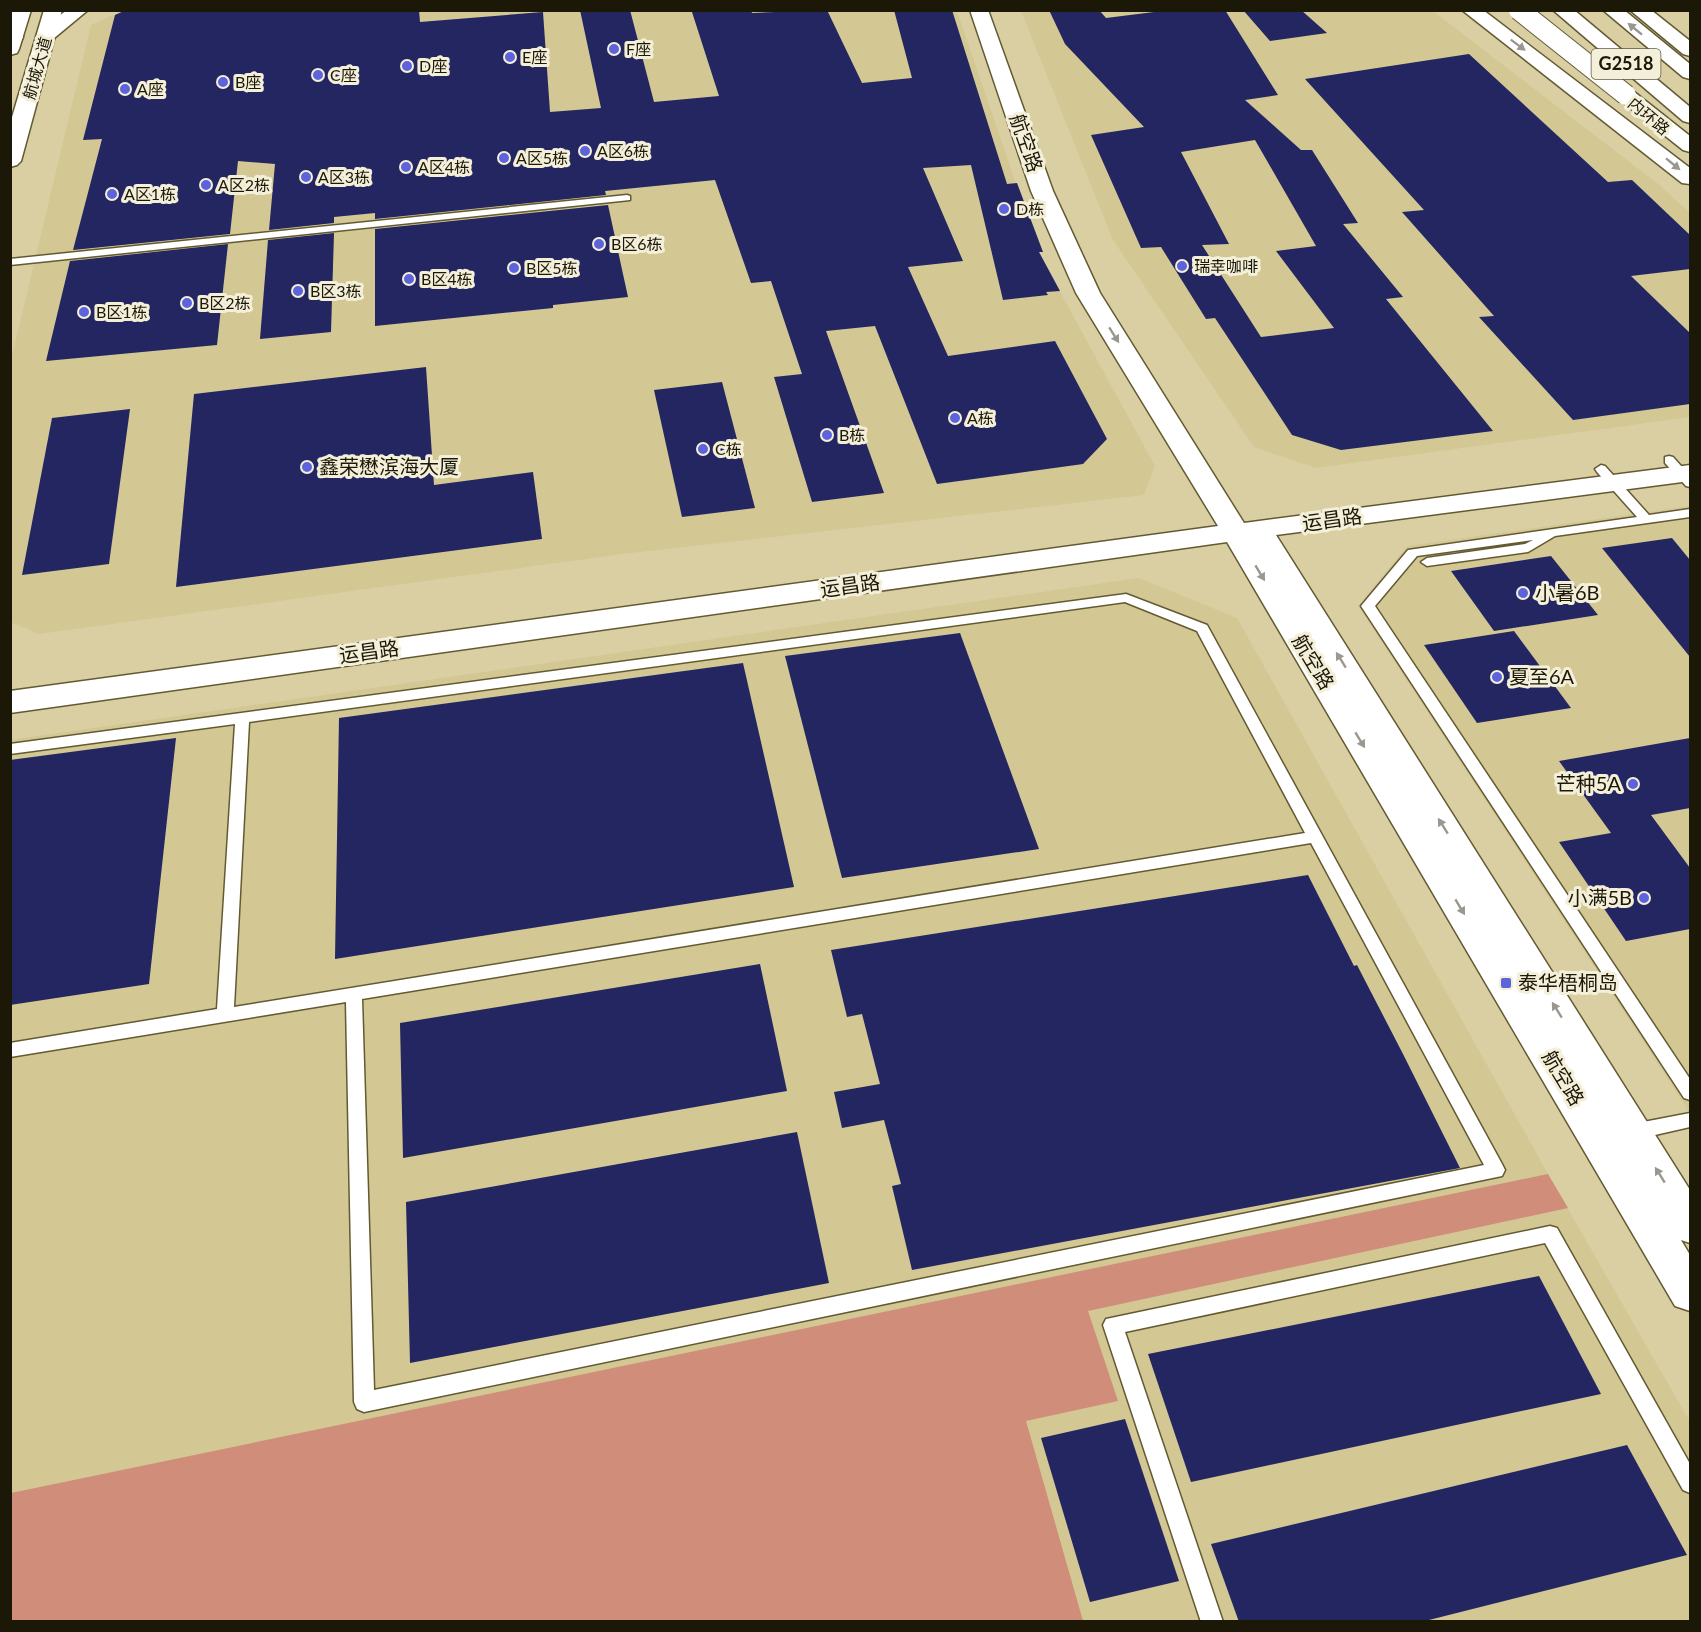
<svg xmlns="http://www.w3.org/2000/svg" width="1701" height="1632" font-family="Lato,'Noto Sans SC',sans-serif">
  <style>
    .built { fill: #d3c793 }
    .green { fill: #d08d7a }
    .building { fill: #232661; fill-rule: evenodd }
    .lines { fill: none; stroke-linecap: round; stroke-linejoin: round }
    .service-casing { stroke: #635a32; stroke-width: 3 }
    .tertiary-casing { stroke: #635a32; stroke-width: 3 }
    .secondary-casing { stroke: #635a32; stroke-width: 3 }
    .primary-casing { stroke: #635a32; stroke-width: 3 }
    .motorway-casing { stroke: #635a32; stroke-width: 3 }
    .service { fill: #fff; fill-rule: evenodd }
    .tertiary { fill: #fff; fill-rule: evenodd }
    .secondary { fill: #fff; fill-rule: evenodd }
    .primary { fill: #fff; fill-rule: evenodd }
    .motorway { fill: #fff; fill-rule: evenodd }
    .motorway-bridge-casing { stroke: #635a32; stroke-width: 22; stroke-linecap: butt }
    .motorway-bridge { stroke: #fff; stroke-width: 20 }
    .oneway { fill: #999790 }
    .poi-dot { fill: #5d63db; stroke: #f4efd9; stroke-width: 2 }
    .labels { text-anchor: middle; stroke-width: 6; stroke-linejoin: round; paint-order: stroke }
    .far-poi-label { font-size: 16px; fill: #1c1808; stroke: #f4efd9; text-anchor: start }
    .far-street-label { font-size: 16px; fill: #1c1808; stroke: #f4efd9 }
    .shield { fill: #f4efd9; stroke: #5d5847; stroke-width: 1.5 }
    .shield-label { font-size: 18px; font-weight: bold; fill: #1c1808 }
    .street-label { font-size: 20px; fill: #1c1808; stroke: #f4efd9 }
    .poi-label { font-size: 20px; fill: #1c1808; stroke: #f4efd9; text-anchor: start }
  </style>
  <rect width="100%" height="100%" fill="#d9cfa3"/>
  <g class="built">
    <path d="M 122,11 L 957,11 L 1041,257 L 1155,466 L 1144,495 L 622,554 L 39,634 L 11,622 L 11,360 L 91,25 Z"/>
    <path d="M 1021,11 L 1433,11 L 1657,183 L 1690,213 L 1690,417 L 1316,468 L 1254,447 L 1113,240 Z"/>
    <path d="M 1690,506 L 1690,1113 L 1358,606 L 1407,546 Z"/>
    <path d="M 1139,578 L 1237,618 L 1548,1174 L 1690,1422 L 1690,1621 L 11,1621 L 10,740 Z"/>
  </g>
  <path class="green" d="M 1548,1174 L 1568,1208 L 1088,1311 L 1118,1401 L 1026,1421 L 1083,1621 L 11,1621 L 11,1493 Z"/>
  <g class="building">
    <path d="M 126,10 L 419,10 L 420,22 L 543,12 L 550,112 L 601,108 L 580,10 L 630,10 L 654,102 L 719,96 L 692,12 L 751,10 L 752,13 L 827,10 L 862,83 L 912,78 L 894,10 L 952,10 L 1007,184 L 1017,183 L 1043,252 L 1039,252 L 1060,291 L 1046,292 L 1048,295 L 1003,300 L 971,165 L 923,168 L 963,261 L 908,267 L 948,356 L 1055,341 L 1107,439 L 1083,464 L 937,484 L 875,326 L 826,331 L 884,493 L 812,502 L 774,377 L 802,374 L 771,281 L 751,283 L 715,180 L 605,191 L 606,195 L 375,219 L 375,213 L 334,217 L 334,223 L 269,230 L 275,164 L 238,161 L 230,234 L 73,250 L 102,139 L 83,140 L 115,15 Z"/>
    <path d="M 1049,10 L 1099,10 L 1106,18 L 1170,10 L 1225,10 L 1278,95 L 1245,100 L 1301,150 L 1312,150 L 1358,223 L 1343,224 L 1403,297 L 1386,299 L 1493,431 L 1341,450 L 1292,435 L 1215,318 L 1206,319 L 1161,247 L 1141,248 L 1091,135 L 1144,127 L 1065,44 ZM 1255,140 L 1316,246 L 1276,251 L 1334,328 L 1261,337 L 1202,245 L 1229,244 L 1181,152 Z"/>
    <path d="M 1243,10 L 1301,10 L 1327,33 L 1270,41 Z"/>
    <path d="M 1469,54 L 1608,182 L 1632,180 L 1690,235 L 1690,269 L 1631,276 L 1690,333 L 1690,404 L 1573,420 L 1479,317 L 1494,316 L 1402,212 L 1424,210 L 1305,79 Z"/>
    <path d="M 608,205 L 628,297 L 553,305 L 553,308 L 375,326 L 375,229 Z"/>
    <path d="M 334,233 L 331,332 L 260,339 L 268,240 Z"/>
    <path d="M 228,244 L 217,345 L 46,361 L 70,261 Z"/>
    <path d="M 426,367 L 434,485 L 533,472 L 542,539 L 176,587 L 194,394 Z"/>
    <path d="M 722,382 L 755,508 L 682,517 L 654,390 Z"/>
    <path d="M 130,409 L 109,564 L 22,575 L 52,418 Z"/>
    <path d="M 1672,538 L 1690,560 L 1690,657 L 1602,548 Z"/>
    <path d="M 1551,556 L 1598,615 L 1494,631 L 1451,571 Z"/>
    <path d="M 1514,631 L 1571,708 L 1477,723 L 1424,645 Z"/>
    <path d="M 960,633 L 1039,849 L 842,878 L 785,656 Z"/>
    <path d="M 743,663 L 794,887 L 335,959 L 339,718 Z"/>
    <path d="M 176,738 L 149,984 L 10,1005 L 10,760 Z"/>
    <path d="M 1690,738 L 1690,808 L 1651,815 L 1690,868 L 1690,929 L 1626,941 L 1559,842 L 1611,833 L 1559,761 Z"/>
    <path d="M 1308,875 L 1354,966 L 1357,965 L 1403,1054 L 1460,1168 L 912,1270 L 892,1186 L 901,1184 L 884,1120 L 842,1128 L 834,1092 L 880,1084 L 862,1014 L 847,1017 L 831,950 Z"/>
    <path d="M 760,964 L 787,1091 L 403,1158 L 400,1023 Z"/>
    <path d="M 797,1132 L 829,1283 L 410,1363 L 406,1202 Z"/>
    <path d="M 1539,1276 L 1601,1394 L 1191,1482 L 1148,1354 Z"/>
    <path d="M 1125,1419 L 1179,1581 L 1090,1602 L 1041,1438 Z"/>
    <path d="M 1627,1445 L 1687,1555 L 1421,1622 L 1239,1622 L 1211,1544 Z"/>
  </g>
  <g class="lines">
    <defs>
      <g id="service">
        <path d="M 627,195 L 630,196 L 630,200 L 10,265 L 10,259 Z"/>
        <path d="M 1669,456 L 1673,457 L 1690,476 L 1690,487 L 1686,486 L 1665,463 L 1665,457 Z"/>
        <path d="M 1601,465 L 1605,466 L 1649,515 L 1690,509 L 1690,517 L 1555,536 L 1528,552 L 1427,566 L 1421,562 L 1427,558 L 1525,544 L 1533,540 L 1417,556 L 1375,606 L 1690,1079 L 1690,1100 L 1684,1098 L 1361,606 L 1408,550 L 1637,517 L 1597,472 L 1595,469 Z"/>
        <path d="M 1126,594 L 1207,625 L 1502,1164 L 1505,1170 L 1502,1176 L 364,1412 L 357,1409 L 354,1402 L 346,1002 L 10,1057 L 10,1043 L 217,1009 L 235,724 L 10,754 L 10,744 ZM 1125,602 L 1197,631 L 1305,833 L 234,1007 L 249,722 ZM 1311,843 L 1484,1165 L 374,1390 L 362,999 Z"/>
        <path d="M 1690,1113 L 1690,1127 L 1633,1140 L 1627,1137 L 1624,1132 L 1627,1127 L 1633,1124 Z"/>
        <path d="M 1550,1226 L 1557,1228 L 1690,1464 L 1690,1493 L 1683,1490 L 1545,1243 L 1125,1332 L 1223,1622 L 1201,1622 L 1103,1325 L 1106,1319 Z"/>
      </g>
      <path id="tertiary" d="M 970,10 L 988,10 L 1053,191 L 1100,293 L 1244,523 L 1690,465 L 1690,481 L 1276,535 L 1690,1190 L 1690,1243 L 1681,1240 L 1690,1255 L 1690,1311 L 1675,1306 L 1227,542 L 10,713 L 10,691 L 1218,526 L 1076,293 L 1031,191 Z"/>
      <g id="secondary">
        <path d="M 13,10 L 31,10 L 19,49 L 17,53 L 10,55 L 10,17 Z"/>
        <path d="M 44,10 L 62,10 L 21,161 L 17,165 L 10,167 L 10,124 Z"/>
        <path d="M 1630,10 L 1651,10 L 1690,41 L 1690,56 L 1683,54 Z"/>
      </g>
      <g id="primary">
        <path d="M 67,10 L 88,10 L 53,39 L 39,39 L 37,35 L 39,31 Z"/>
        <path d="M 10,25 L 17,26 L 23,37 L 21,41 L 10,42 Z"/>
      </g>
      <g id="motorway">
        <path d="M 1462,10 L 1483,10 L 1690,168 L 1690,184 L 1682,183 Z"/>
        <path d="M 1553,10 L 1574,10 L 1690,107 L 1690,123 L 1683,121 Z"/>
        <path d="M 1603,10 L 1624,10 L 1690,64 L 1690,79 L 1683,77 Z"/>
        <path d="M 1626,89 L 1633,91 L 1690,136 L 1690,152 L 1683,150 L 1619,99 L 1616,95 L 1619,91 Z"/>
      </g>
    </defs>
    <use href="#service" class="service-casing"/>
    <use href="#tertiary" class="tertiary-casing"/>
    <use href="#secondary" class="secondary-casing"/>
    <use href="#primary" class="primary-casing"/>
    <use href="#motorway" class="motorway-casing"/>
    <use href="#service" class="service"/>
    <use href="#tertiary" class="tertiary"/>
    <use href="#secondary" class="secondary"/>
    <use href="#primary" class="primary"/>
    <use href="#motorway" class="motorway"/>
    <defs>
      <path id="motorway-bridge" d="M 1519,10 L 1626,95"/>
    </defs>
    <use href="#motorway-bridge" class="motorway-bridge-casing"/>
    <use href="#motorway-bridge" class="motorway-bridge"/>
  </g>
  <defs><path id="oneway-solid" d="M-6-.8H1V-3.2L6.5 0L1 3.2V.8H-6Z" transform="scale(1.5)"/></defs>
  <g class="oneway">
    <use href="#oneway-solid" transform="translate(1635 29) rotate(-141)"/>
    <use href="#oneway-solid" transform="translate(1518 45) rotate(37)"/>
    <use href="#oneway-solid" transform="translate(1673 164) rotate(39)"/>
    <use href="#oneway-solid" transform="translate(1114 335) rotate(58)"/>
    <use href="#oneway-solid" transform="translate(1260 573) rotate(59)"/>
    <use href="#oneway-solid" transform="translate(1341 660) rotate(-122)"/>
    <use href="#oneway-solid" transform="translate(1360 740) rotate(59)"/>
    <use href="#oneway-solid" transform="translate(1443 826) rotate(-122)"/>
    <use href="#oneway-solid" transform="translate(1460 907) rotate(59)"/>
    <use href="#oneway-solid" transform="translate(1557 1010) rotate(-122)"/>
    <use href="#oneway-solid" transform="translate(1660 1175) rotate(-122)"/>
  </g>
  <g class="poi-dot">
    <circle cx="614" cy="49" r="6"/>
    <circle cx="510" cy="57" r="6"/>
    <circle cx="407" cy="66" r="6"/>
    <circle cx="318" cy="75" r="6"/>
    <circle cx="223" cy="82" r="6"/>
    <circle cx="125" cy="89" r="6"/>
    <circle cx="585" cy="151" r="6"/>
    <circle cx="504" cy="158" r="6"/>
    <circle cx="406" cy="167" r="6"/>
    <circle cx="306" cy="177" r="6"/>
    <circle cx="206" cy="185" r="6"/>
    <circle cx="112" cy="194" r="6"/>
    <circle cx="1004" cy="209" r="6"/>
    <circle cx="599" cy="244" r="6"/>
    <circle cx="1182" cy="266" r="6"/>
    <circle cx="514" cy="268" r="6"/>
    <circle cx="409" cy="279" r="6"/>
    <circle cx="298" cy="291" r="6"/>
    <circle cx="187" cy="303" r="6"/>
    <circle cx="84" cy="312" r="6"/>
    <circle cx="955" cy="418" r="6"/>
    <circle cx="827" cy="435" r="6"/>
    <circle cx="703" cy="449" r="6"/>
    <circle cx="307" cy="467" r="6"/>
    <circle cx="1523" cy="593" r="6"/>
    <circle cx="1497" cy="677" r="6"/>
    <circle cx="1633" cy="784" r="6"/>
    <circle cx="1644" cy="898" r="6"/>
    <rect x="1500" y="977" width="12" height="12" rx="3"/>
  </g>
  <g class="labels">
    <g class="far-poi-label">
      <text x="626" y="55">F座</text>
      <text x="522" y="63">E座</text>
      <text x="419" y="72">D座</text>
      <text x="330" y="81">C座</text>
      <text x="235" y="88">B座</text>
      <text x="137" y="95">A座</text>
      <text x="597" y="157">A区6栋</text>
      <text x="516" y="164">A区5栋</text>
      <text x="418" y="173">A区4栋</text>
      <text x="318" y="183">A区3栋</text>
      <text x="218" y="191">A区2栋</text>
      <text x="124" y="200">A区1栋</text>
      <text x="1016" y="215">D栋</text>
      <text x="611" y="250">B区6栋</text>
      <text x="1194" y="272">瑞幸咖啡</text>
      <text x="526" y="274">B区5栋</text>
      <text x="421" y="285">B区4栋</text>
      <text x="310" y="297">B区3栋</text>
      <text x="199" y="309">B区2栋</text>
      <text x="96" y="318">B区1栋</text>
      <text x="967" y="424">A栋</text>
      <text x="839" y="441">B栋</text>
      <text x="715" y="455">C栋</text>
    </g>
    <g class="far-street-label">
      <text transform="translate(37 68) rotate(-74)" y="6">航城大道</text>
      <text transform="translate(1649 116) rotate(40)" y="6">内环路</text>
    </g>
    <rect class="shield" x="1591.5" y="49" width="69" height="30" rx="4.5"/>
    <g class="shield-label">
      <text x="1626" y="70">G2518</text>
    </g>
    <g class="street-label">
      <text transform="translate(1026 143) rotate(71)" y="7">航空路</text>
      <text transform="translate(1332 520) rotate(-8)" y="7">运昌路</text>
      <text transform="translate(850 586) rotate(-8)" y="7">运昌路</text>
      <text transform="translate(369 652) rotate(-8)" y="7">运昌路</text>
      <text transform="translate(1313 662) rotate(59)" y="7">航空路</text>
      <text transform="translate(1563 1078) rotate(59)" y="7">航空路</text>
    </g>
    <g class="poi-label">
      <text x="319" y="474">鑫荣懋滨海大厦</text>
      <text x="1535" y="600">小暑6B</text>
      <text x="1509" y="684">夏至6A</text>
      <text x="1621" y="791" text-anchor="end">芒种5A</text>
      <text x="1632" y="905" text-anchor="end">小满5B</text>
      <text x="1518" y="990">泰华梧桐岛</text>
    </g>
  </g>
  <rect width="1701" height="1632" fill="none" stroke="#1c1808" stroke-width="24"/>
</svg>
